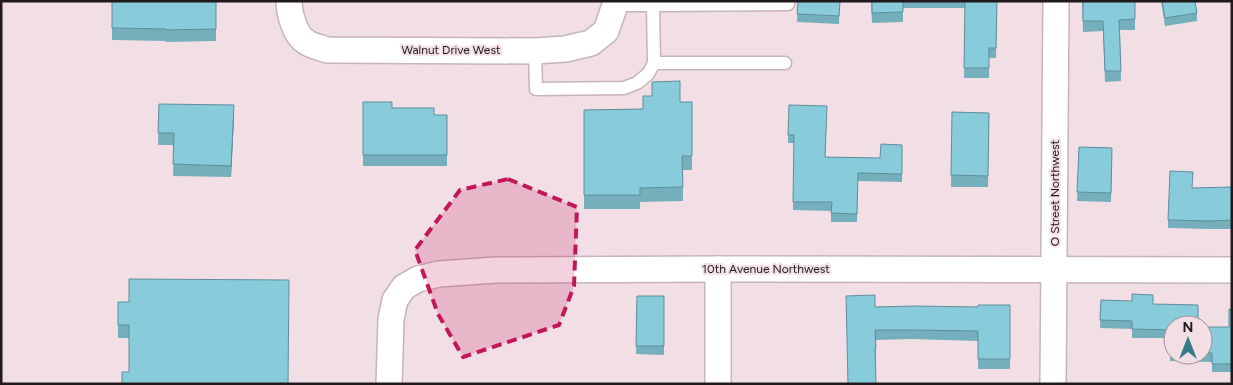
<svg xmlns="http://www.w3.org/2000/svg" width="1233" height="385" font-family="Figtree,sans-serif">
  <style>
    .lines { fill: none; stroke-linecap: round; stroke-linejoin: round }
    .service-casing { stroke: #c6b4ba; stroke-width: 15 }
    .minor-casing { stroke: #c6b4ba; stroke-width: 28 }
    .service { stroke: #fff; stroke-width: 12 }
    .minor { stroke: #fff; stroke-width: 25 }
    .wall { fill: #75afbc }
    .shaded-wall { fill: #5f8e99 }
    .building { fill: #88cbdb; stroke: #5f8e99 }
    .marked { fill: #c2185b; fill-opacity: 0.2; stroke: #c2185b; stroke-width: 4; stroke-dasharray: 10 6; stroke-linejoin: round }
    .labels { text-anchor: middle; stroke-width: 4; stroke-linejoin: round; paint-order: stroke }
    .street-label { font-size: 12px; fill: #201a1c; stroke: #f2dfe5 }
  </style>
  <rect width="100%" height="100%" fill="#f2dfe5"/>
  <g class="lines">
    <defs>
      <g id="service">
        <path d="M 653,5 L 788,4"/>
        <path d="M 535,51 L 536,89 L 624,88 L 637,83 L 648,74 L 654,63 L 653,5 L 615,5"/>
        <path d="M 654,63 L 785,63"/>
      </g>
      <g id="minor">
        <path d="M 289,1 C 289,13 295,35 305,41 C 310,46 320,47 327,50 L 535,51 L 565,49 L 591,43 L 606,31 L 615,5 L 615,1"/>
        <path d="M 389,384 L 391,319 L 395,300 L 404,287 L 418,279 L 439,274 L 496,270 L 718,269 L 1232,270"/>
        <path d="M 718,384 L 718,269"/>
        <path d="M 1053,384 L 1056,1"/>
      </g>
    </defs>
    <use href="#service" class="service-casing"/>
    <use href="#minor" class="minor-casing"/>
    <use href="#service" class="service"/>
    <use href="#minor" class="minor"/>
  </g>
  <g class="wall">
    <path d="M 112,1 L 216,1 L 216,41 L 166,42 L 166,41 L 112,40 Z"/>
    <path d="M 798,1 L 840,1 L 839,24 L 797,22 Z"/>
    <path d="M 871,1 L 997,1 L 996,58 L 989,58 L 989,78 L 964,78 L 965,8 L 903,8 L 903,22 L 872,23 Z"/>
    <path d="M 1082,1 L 1135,1 L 1135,30 L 1120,30 L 1121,81 L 1105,82 L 1103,31 L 1083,32 Z"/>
    <path d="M 1161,1 L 1195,1 L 1197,13 L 1197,21 L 1165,26 Z"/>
    <path d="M 363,102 L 392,108 L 434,115 L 447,115 L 447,166 L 363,166 Z"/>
    <path d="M 680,102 L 692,102 L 692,170 L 683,170 L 683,201 L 640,202 L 640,209 L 584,209 L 584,110 L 643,109 Z"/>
    <path d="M 159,104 L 234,117 L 231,177 L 173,176 L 174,145 L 158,145 Z"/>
    <path d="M 952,112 L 989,113 L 988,187 L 951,187 Z"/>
    <path d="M 827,115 L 825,157 L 880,158 L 902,145 L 902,182 L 858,181 L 857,222 L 831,222 L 831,211 L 793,210 L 794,143 L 788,143 L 788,135 Z"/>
    <path d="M 1079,147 L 1112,148 L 1111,202 L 1077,201 Z"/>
    <path d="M 1232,187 L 1232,229 L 1209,229 L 1168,228 L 1168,220 L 1192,188 Z"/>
    <path d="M 637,296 L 664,296 L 664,355 L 636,354 Z"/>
    <path d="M 1101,300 L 1153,304 L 1173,325 L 1173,355 L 1203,355 L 1203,327 L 1229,327 L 1232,310 L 1232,372 L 1212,372 L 1212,362 L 1170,361 L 1170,338 L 1132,338 L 1132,329 L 1100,328 Z"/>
    <rect x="118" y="302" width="11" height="36"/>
    <path d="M 1010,305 L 1010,369 L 978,369 L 978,341 L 911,339 L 876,340 L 876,358 L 848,384 L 875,307 L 978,307 Z"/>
  </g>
  <path class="shaded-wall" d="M 234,105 L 234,117 L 231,177 L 231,166 Z"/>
  <g class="building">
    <path d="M 112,1 L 216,1 L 216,29 L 166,30 L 166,29 L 112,28 Z"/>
    <path d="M 798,1 L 840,1 L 839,16 L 797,14 Z"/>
    <path d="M 872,1 L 903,1 L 903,12 L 872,13 Z"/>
    <path d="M 965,1 L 997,1 L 996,48 L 989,48 L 989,68 L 964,68 Z"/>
    <path d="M 1083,1 L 1135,1 L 1135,19 L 1119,20 L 1121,71 L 1105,71 L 1103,21 L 1083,21 Z"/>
    <path d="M 1162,1 L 1195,1 L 1197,13 L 1165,18 Z"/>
    <path d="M 680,81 L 680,102 L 692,102 L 692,156 L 682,156 L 683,187 L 640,188 L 640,195 L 584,195 L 584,110 L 643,109 L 643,96 L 652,96 L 652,82 Z"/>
    <path d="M 363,102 L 392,102 L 392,108 L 434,108 L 434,115 L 447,115 L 447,155 L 363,155 Z"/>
    <path d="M 159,104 L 234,105 L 231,166 L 173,164 L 174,133 L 158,133 Z"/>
    <path d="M 789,105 L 827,106 L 825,157 L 880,158 L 881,144 L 902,145 L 902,174 L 858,173 L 857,214 L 831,213 L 832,202 L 793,202 L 794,135 L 788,135 Z"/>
    <path d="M 952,112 L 989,113 L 988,176 L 951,175 Z"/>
    <path d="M 1079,147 L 1112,148 L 1111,193 L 1077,192 Z"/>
    <path d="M 1170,171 L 1193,172 L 1192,188 L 1232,187 L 1232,220 L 1209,221 L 1168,220 Z"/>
    <path d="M 129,279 L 289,280 L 288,384 L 122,384 L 122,372 L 129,372 L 129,325 L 118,325 L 118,302 L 129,302 Z"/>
    <path d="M 1132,294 L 1153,295 L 1153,304 L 1198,305 L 1198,325 L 1173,325 L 1173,352 L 1170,352 L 1170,330 L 1132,329 L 1132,321 L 1100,320 L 1101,300 L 1132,301 Z"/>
    <path d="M 875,295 L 875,307 L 915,306 L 978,307 L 978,305 L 1010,305 L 1010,359 L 978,359 L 978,331 L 911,330 L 875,330 L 876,348 L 875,348 L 876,384 L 848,384 L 846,296 Z"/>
    <path d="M 637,296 L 664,296 L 664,346 L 636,346 Z"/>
    <path d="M 1229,309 L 1232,310 L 1232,364 L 1212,364 L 1212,353 L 1203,353 L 1203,327 L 1229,327 Z"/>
  </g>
  <path class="marked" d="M 508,179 L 577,207 L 574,286 L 559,325 L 463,357 L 438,314 L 415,250 L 460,190 Z"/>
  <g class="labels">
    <g class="street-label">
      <text x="451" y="54">Walnut Drive West</text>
      <text transform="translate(1055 193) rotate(-90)" y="4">O Street Northwest</text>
      <text x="766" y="273">10th Avenue Northwest</text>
    </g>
  </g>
  <rect width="1233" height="385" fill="none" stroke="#201a1c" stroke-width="5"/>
  <g transform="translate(1188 340)"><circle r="24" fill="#f2dfe5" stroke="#9e9095"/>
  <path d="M0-4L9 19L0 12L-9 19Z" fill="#377b8a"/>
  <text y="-8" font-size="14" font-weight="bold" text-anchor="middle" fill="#201a1c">N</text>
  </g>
</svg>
